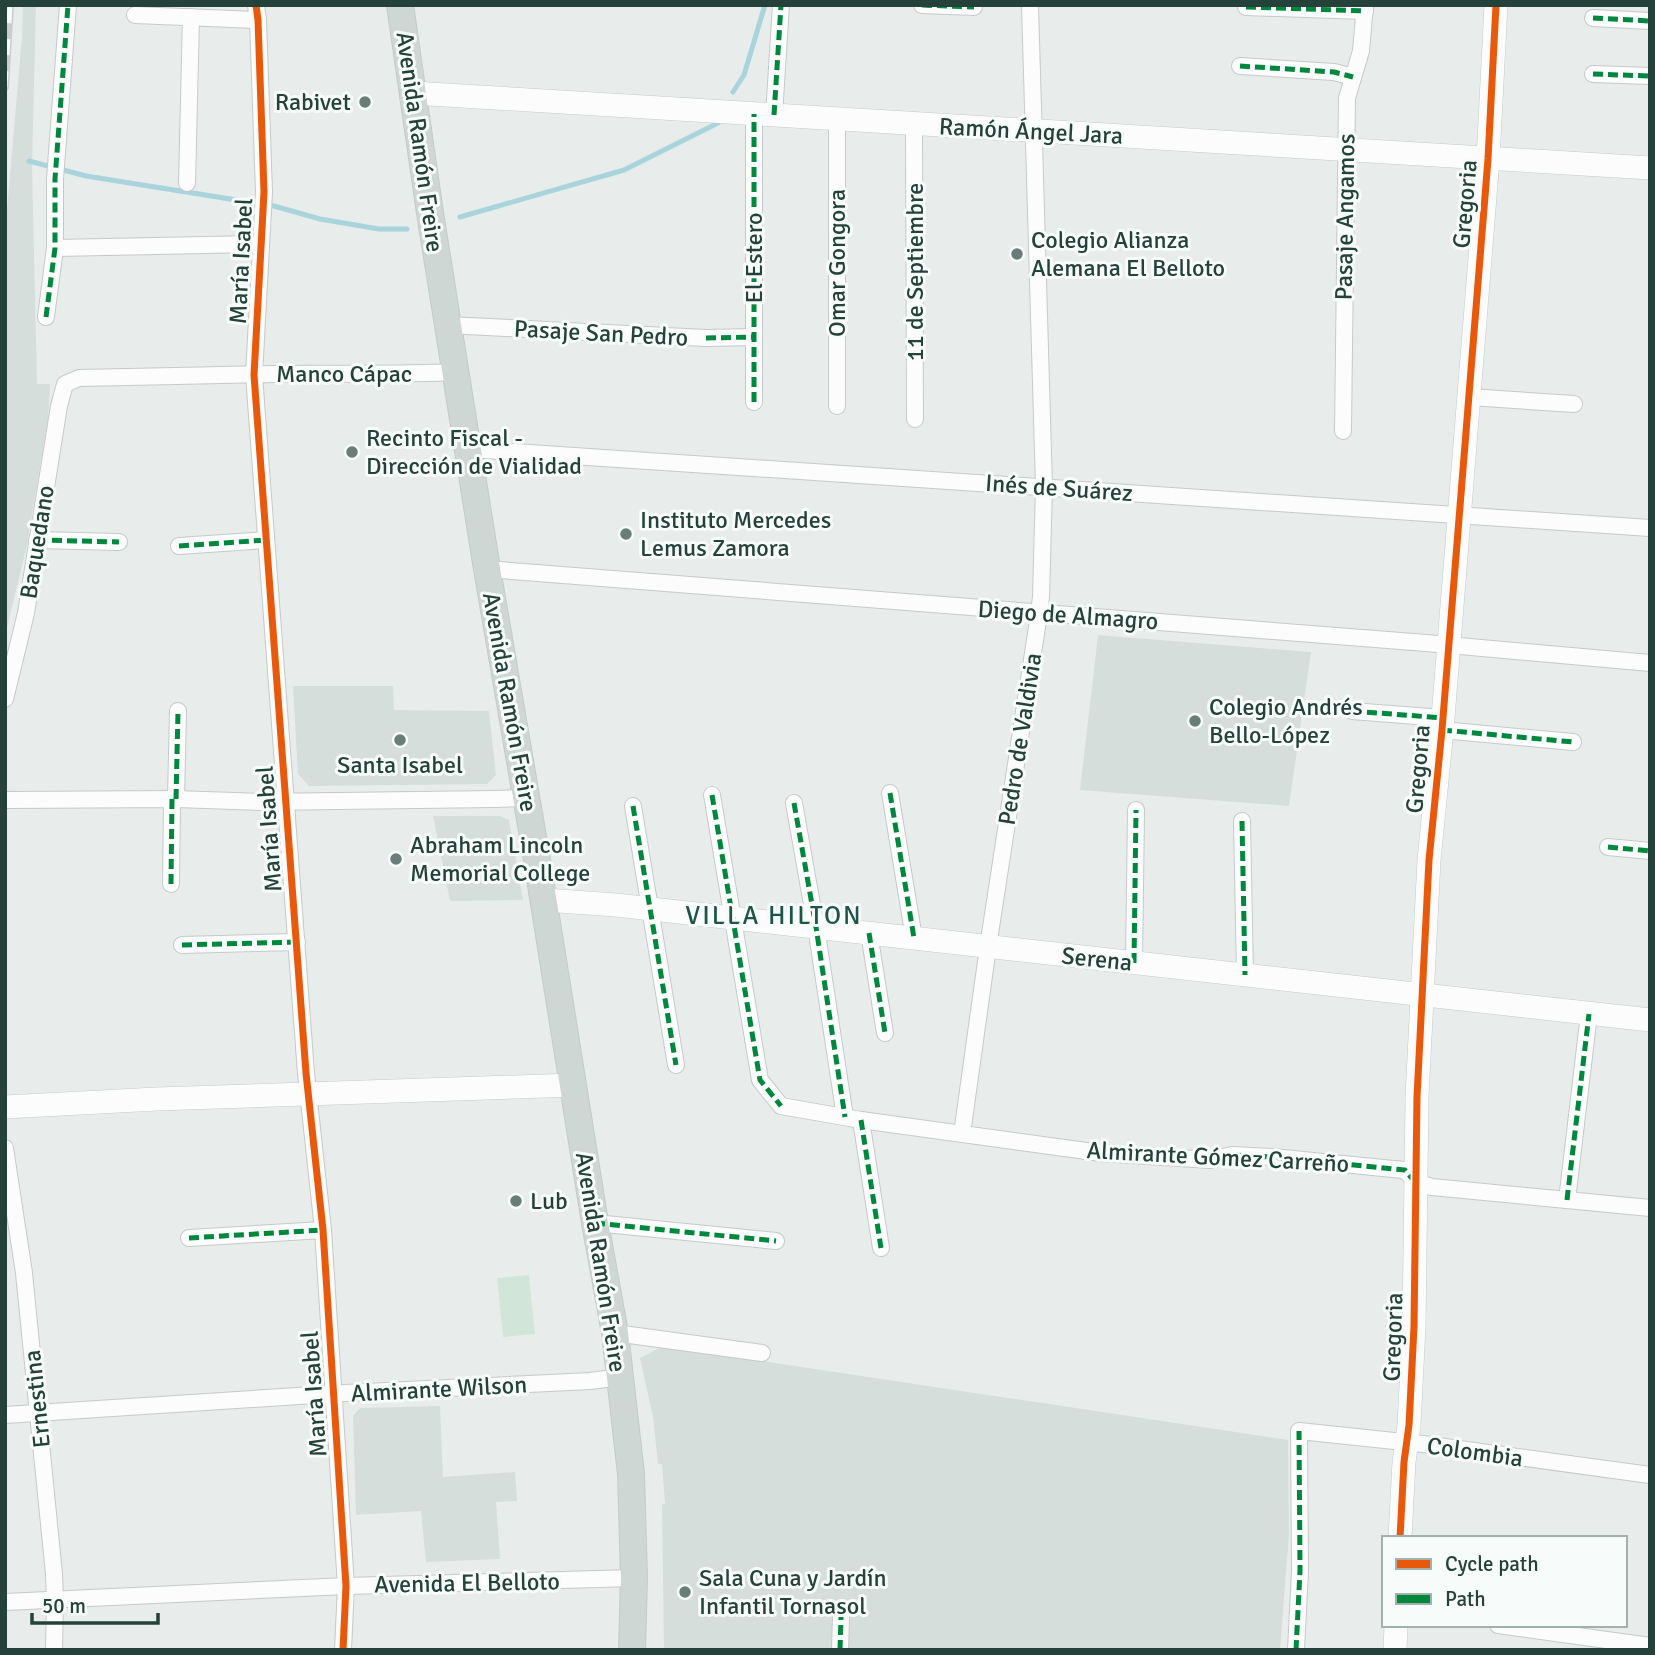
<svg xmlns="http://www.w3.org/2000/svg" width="1655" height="1655" font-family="Signika,sans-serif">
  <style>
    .built { fill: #d6dedb }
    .green { fill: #d1e6d8 }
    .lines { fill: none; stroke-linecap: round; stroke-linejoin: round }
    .stream { stroke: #a9d4db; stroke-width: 5 }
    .street-casing { stroke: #c5cac8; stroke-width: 18 }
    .secondary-casing { stroke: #c3cbc8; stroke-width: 24 }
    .primary-casing { stroke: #c3ccc9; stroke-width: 28 }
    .street { stroke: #fcfcfc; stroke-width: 16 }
    .secondary { stroke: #fcfcfc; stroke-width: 23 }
    .primary { stroke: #cfd7d5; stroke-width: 26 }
    .rail-casing { stroke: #c9cdcc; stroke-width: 8 }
    .rail { stroke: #f7fbf9; stroke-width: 5; stroke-dasharray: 16; stroke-linecap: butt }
    .quiet { stroke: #00873e; stroke-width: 5; stroke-dasharray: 10 5; stroke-linecap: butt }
    .cycleway-casing { stroke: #f7fbf9; stroke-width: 11 }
    .cycleway { stroke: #e8590c; stroke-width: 7 }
    .poi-dot { fill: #697e78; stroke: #f7fbf9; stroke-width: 2.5 }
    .labels { text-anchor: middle; stroke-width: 6; stroke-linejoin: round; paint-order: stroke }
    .poi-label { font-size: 24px; fill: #24423a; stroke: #f7fbf9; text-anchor: start }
    .street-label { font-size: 24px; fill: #24423a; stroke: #f7fbf9 }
    .neighbourhood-label { font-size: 26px; letter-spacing: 2px; fill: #1f5548; stroke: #f7fbf9 }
  </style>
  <rect width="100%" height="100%" fill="#e8edeb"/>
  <g class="built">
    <path d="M 23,5 L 36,5 L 32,166 L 37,384 L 50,384 L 48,418 L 27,545 L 5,636 L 5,233 L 22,36 Z"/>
    <path d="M 1098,635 L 1311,652 L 1289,806 L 1080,790 Z"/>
    <path d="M 293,686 L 393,686 L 394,710 L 489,711 L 496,775 L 487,784 L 309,786 L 298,774 Z"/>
    <path d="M 433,816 L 500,816 L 509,820 L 523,900 L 450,901 Z"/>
    <path d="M 663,1346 L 1288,1440 L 1289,1535 L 1280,1650 L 664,1650 L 662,1504 L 665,1504 L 662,1464 L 658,1464 L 653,1417 L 640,1358 Z"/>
    <path d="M 440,1406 L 443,1477 L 515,1472 L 517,1501 L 496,1502 L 500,1559 L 426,1562 L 421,1511 L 356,1515 L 353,1416 L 360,1408 Z"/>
  </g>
  <path class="green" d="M 529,1275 L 535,1334 L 503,1337 L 497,1278 Z"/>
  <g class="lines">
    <g class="stream">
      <path d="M 733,92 L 744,75 L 765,5"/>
      <path d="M 29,161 L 86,176 L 274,206 L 320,219 L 379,229 L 407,229"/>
      <path d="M 460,217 L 624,170 L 718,123"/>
    </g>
    <defs>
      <g id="street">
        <path d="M 256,5 L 258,20 L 264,192 L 254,375 L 306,1073 L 323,1230 L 346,1586 L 343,1650"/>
        <path d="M 922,5 L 974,7"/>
        <path d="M 1246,7 L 1365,11"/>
        <path d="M 135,15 L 258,20"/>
        <path d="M 1593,18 L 1650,21"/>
        <path d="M 1240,66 L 1334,72 L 1353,77"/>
        <path d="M 1593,74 L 1650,76"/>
        <path d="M 774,115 L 781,5"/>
        <path d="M 914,124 L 915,419"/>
        <path d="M 187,183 L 191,17"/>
        <path d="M 55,248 L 261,244"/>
        <path d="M 46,317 L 55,248 L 55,179 L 68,5"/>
        <path d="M 448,325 L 706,338 L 754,337"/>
        <path d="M 1469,397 L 1574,404"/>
        <path d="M 754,402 L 754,114"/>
        <path d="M 837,406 L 837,119"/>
        <path d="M 1343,431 L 1347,98 L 1361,51 L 1365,5"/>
        <path d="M 469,449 L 1650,528"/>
        <path d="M 37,540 L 119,542"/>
        <path d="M 179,546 L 266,540"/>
        <path d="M 487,569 L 1426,643 L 1650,663"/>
        <path d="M 5,699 L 26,613 L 59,406 L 65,384 L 79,378 C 144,377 208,375 273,374 C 334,373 395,375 456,372"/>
        <path d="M 1352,711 L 1443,718"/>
        <path d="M 1442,730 L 1573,742"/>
        <path d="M 890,793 L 914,938"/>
        <path d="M 712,795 L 760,1080 L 781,1106 L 861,1120 L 1101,1153 L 1210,1160 L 1232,1155 L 1273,1157 L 1393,1169 L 1405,1170 L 1415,1182 L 1432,1187 L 1650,1208"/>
        <path d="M 176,799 L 178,711"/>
        <path d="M 5,800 L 176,799 L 260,802 L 495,799 L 525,798"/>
        <path d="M 794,803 L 816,927 L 845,1117"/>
        <path d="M 633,806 L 676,1065"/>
        <path d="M 1242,821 L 1245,975"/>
        <path d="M 1608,847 L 1650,851"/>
        <path d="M 171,884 L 172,799"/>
        <path d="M 869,933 L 885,1033"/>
        <path d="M 182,945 L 297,942"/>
        <path d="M 1134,963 L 1136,810"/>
        <path d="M 861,1120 L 881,1248"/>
        <path d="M 962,1134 L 988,947 L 1037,627 L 1041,597 L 1044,487 L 1030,5"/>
        <path d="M 5,1148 L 24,1273 L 54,1574 L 55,1600 L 54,1650"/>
        <path d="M 1567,1200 L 1589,1014"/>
        <path d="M 595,1223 L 776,1241"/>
        <path d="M 189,1238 L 323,1230"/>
        <path d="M 615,1333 L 762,1353"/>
        <path d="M 5,1415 L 345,1393 L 590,1381 L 621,1377"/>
        <path d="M 5,1602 L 346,1586 L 634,1578"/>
        <path d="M 1498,1625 L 1650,1646"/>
        <path d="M 840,1650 L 841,1617"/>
        <path d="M 1296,1650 L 1300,1571 L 1299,1431 L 1423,1444 L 1650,1475"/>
      </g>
      <g id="secondary">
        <path d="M 413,93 L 1650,168"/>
        <path d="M 544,900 L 616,905 L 1650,1020"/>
        <path d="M 5,1107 L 157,1099 L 573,1085"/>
        <path d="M 1400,1538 L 1404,1462 L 1409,1425 L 1414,1327 L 1417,1097 L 1429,860 L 1442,730 L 1488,159 L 1496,5"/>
        <path d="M 1395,1650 L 1396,1625"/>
      </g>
      <path id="primary" d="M 400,5 L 430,213 L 487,569 L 537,860 L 595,1223 L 615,1333 L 631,1474 L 634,1578 L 632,1650"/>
    </defs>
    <use href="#street" class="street-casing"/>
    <use href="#secondary" class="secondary-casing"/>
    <use href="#primary" class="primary-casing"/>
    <use href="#street" class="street"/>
    <use href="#secondary" class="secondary"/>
    <use href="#primary" class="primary"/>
    <defs>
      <path id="rail" d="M 5,87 L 10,5"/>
    </defs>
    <use href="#rail" class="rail-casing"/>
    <use href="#rail" class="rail"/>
    <g class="quiet">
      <path d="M 922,5 L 974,7"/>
      <path d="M 1246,7 L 1365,11"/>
      <path d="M 1593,18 L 1650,21"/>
      <path d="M 1240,66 L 1334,72 L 1353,77"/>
      <path d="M 1593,74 L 1650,76"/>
      <path d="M 774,115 L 781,5"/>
      <path d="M 46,317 L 55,248 L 55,179 L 68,5"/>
      <path d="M 706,338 L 754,337"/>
      <path d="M 754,402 L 754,114"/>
      <path d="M 37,540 L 119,542"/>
      <path d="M 179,546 L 266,540"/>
      <path d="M 1352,711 L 1443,718"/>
      <path d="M 1442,730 L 1573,742"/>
      <path d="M 890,793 L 914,938"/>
      <path d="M 712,795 L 760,1080 L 781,1106"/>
      <path d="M 176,799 L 178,711"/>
      <path d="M 794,803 L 816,927 L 845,1117"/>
      <path d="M 633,806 L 676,1065"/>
      <path d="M 1242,821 L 1245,975"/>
      <path d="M 1608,847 L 1650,851"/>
      <path d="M 171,884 L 172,799"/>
      <path d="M 869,933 L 885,1033"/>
      <path d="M 182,945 L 297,942"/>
      <path d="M 1134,963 L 1136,810"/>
      <path d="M 861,1120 L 881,1248"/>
      <path d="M 1232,1155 L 1273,1157 L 1393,1169 L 1405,1170 L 1415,1182"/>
      <path d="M 1567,1200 L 1589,1014"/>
      <path d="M 595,1223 L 776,1241"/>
      <path d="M 189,1238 L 323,1230"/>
      <path d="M 840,1650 L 841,1617"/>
      <path d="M 1296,1650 L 1300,1571 L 1299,1431"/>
    </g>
    <defs>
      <g id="cycleway">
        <path d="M 256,5 L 258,20 L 264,192 L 254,375 L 306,1073 L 323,1230 L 346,1586 L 343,1650"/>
        <path d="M 1400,1538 L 1404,1462 L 1409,1425 L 1414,1327 L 1417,1097 L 1429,860 L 1442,730 L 1488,159 L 1496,5"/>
      </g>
    </defs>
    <use href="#cycleway" class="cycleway-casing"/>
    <use href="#cycleway" class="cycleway"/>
  </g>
  <g class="poi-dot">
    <circle cx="365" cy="102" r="7"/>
    <circle cx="1017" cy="254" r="7"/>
    <circle cx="352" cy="452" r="7"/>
    <circle cx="626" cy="534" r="7"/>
    <circle cx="1195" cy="721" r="7"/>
    <circle cx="400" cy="740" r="7"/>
    <circle cx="396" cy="859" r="7"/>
    <circle cx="516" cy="1201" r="7"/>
    <circle cx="685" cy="1592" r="7"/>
  </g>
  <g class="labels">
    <g class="poi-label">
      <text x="351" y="110" text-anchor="end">Rabivet</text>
      <text x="1031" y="248">Colegio Alianza<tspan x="1031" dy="28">Alemana El Belloto</tspan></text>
      <text x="366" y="446">Recinto Fiscal -<tspan x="366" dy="28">Dirección de Vialidad</tspan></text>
      <text x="640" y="528">Instituto Mercedes<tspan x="640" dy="28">Lemus Zamora</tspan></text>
      <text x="1209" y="715">Colegio Andrés<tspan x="1209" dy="28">Bello-López</tspan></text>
      <text x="400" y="773" text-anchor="middle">Santa Isabel</text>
      <text x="410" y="853">Abraham Lincoln<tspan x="410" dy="28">Memorial College</tspan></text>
      <text x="530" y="1209">Lub</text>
      <text x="699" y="1586">Sala Cuna y Jardín<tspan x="699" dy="28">Infantil Tornasol</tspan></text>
    </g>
    <g class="street-label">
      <text transform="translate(1031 131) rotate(3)" y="8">Ramón Ángel Jara</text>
      <text transform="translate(420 142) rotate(82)" y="8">Avenida Ramón Freire</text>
      <text transform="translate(1465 204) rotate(-85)" y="8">Gregoria</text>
      <text transform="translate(1345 217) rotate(-89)" y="8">Pasaje Angamos</text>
      <text transform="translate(754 258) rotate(-90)" y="8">El Estero</text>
      <text transform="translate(241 261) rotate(-87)" y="8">María Isabel</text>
      <text transform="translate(837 263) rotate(-90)" y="8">Omar Gongora</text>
      <text transform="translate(915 272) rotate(-90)" y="8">11 de Septiembre</text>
      <text transform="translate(601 333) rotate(3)" y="8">Pasaje San Pedro</text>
      <text x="344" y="382">Manco Cápac</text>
      <text transform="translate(1059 488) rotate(4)" y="8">Inés de Suárez</text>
      <text transform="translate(37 542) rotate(-81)" y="8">Baquedano</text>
      <text transform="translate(1068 615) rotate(4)" y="8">Diego de Almagro</text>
      <text transform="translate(510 702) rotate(80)" y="8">Avenida Ramón Freire</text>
      <text transform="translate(1020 739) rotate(-81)" y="8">Pedro de Valdivia</text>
      <text transform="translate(1418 769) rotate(-85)" y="8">Gregoria</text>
      <text transform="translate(269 829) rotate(-94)" y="8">María Isabel</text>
      <text transform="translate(1097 959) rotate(6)" y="8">Serena</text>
      <text transform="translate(1218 1157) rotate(3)" y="8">Almirante Gómez Carreño</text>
      <text transform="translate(601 1262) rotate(81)" y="8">Avenida Ramón Freire</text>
      <text transform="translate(1393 1337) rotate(-88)" y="8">Gregoria</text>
      <text transform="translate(439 1389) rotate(-3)" y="8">Almirante Wilson</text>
      <text transform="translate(314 1394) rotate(-94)" y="8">María Isabel</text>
      <text transform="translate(37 1399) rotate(-96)" y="8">Ernestina</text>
      <text transform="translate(1475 1452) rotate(8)" y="8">Colombia</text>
      <text transform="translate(467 1583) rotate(-1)" y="8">Avenida El Belloto</text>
    </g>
    <g class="neighbourhood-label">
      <text x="774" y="924">VILLA HILTON</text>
    </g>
  </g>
  <rect width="1655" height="1655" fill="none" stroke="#24423a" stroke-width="14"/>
  <rect x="1382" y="1536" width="245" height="91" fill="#f7fbf9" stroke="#a3b1ad" stroke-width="2"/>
  <rect x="1396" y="1559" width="35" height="10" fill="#e8590c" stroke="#a3b1ad" stroke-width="2"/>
  <text x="1445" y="1571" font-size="21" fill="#24423a">Cycle path</text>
  <rect x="1396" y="1594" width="35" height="10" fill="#00873e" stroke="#a3b1ad" stroke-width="2"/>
  <text x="1445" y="1606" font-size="21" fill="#24423a">Path</text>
  <path d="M32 1613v10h126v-10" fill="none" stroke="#24423a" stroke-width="3.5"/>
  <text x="42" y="1613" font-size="21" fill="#24423a" stroke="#f7fbf9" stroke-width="5" paint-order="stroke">50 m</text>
</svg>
